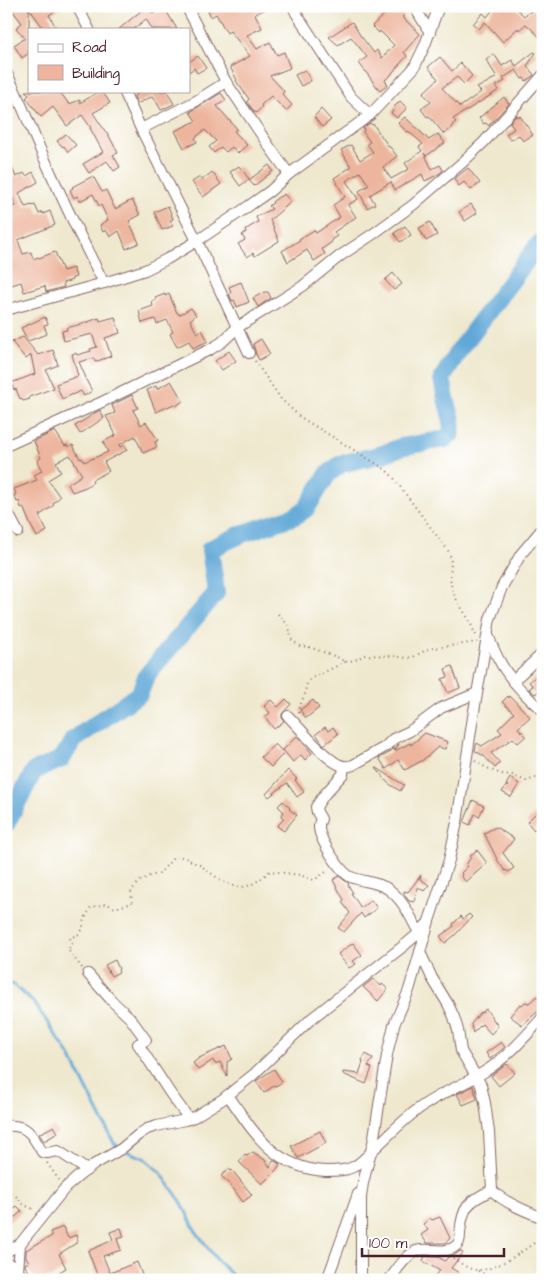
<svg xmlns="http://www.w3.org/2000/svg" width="549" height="1286" font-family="'Architects Daughter',sans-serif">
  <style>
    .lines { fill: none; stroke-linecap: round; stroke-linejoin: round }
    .stream { stroke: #60a8d7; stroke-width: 3 }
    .river { stroke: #60a8d7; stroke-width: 18 }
    .building { fill: #edb59d }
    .minor-casing { stroke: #846564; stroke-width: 12 }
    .path { stroke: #846564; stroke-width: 2; stroke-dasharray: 1 4; stroke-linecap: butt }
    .minor { stroke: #fff; stroke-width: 10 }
  </style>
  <rect width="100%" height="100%" fill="#fff"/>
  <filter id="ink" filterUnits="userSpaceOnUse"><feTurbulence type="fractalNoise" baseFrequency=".02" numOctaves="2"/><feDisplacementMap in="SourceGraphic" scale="10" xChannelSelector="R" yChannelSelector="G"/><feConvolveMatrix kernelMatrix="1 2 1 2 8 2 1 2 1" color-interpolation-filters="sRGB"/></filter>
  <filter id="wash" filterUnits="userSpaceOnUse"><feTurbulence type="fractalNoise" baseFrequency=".0096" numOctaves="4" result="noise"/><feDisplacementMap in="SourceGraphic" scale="20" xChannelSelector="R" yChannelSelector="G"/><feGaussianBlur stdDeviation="1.12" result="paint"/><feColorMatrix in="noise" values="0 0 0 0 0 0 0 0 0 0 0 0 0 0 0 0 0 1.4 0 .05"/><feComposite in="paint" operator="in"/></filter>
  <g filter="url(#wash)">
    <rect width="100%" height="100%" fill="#efe8ce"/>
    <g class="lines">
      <path class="stream" d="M 6,983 L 14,985 L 35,1004 L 70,1056 L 114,1143 L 121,1149 L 144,1158 L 161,1173 L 182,1203 L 195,1230 L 217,1260 L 237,1280"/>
      <path class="river" d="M 6,824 L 34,771 L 62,759 L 73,740 L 139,694 L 147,675 L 216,593 L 210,549 L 242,534 L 295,516 L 306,509 L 328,474 L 341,464 L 383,454 L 401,447 L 445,439 L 451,434 L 452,420 L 446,399 L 442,379 L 457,353 L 538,245 L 543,241"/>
    </g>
    <g id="blocks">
      <g class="building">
        <path d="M 9,6 L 64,6 L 49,15 L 57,29 L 44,29 L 29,8 L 29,53 L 22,58 L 14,45 L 25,38 L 16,28 L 22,23 Z"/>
        <path d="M 147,6 L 148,6 L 153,14 L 164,7 L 177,29 L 152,29 L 146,19 L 134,29 L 119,29 Z"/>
        <path d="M 206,6 L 272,6 L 255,14 L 262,28 L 247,35 L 257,49 L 270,42 L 277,55 L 284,52 L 290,68 L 270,76 L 284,91 L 282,94 L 292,105 L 286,111 L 271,96 L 261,105 L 262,107 L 256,113 L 253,110 L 247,102 L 249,99 L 236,81 L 237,80 L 230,67 L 250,56 L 230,31 L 227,33 L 216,14 L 211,17 Z"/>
        <path d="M 382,6 L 397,6 L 405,15 L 402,17 L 420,34 L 404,52 L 407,56 L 392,73 L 392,74 L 385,80 L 388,85 L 380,91 L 359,63 L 367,57 L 351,37 L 338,45 L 329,37 L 352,22 L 360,35 L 374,53 L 377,50 L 382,58 L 394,45 L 380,31 L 379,33 L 372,26 L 387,12 Z"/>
        <path d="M 496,6 L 514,6 L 524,16 L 539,6 L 543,6 L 543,40 L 526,24 L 519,30 L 518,28 L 503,42 L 485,22 L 479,29 L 473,24 L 483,13 L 487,17 Z"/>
        <path d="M 534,52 L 536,53 L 527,66 L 534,75 L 533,76 L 526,81 L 524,78 L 522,79 L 516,70 L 503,78 L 505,81 L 496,86 L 499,90 L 453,119 L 456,122 L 452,125 L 453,127 L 444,134 L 429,116 L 427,117 L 421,109 L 431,102 L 423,93 L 438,79 L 428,67 L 440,57 L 452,71 L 461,63 L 472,76 L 464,84 L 457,77 L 442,88 L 460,107 L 481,92 L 477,88 L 497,77 L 486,60 L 494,54 L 502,66 L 512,60 L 516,66 Z"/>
        <path d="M 198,56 L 206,68 L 197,73 L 194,68 L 189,72 L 189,62 Z"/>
        <path d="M 305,70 L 311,81 L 301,86 L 295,75 Z"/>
        <path d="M 25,91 L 59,91 L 69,104 L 80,100 L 80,103 L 100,91 L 102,91 L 110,103 L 93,113 L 107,134 L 108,134 L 118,153 L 113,155 L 120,167 L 114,171 L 107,161 L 89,173 L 83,164 L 103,152 L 90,128 L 91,128 L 82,115 L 67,126 L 53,107 L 41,117 L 26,98 L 29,95 Z"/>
        <path d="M 136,91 L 167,91 L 174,104 L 161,110 L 153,96 L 137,104 L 134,96 L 138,94 Z"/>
        <path d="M 221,93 L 226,100 L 217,106 L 237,129 L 234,131 L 247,145 L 238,153 L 232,147 L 226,152 L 221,147 L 214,153 L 209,147 L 216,141 L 205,130 L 195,138 L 197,142 L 184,148 L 175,131 L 196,121 L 190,112 Z"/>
        <path d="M 504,97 L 509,104 L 490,124 L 489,126 L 486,123 L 484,124 L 479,118 Z"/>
        <path d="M 400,101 L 407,108 L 397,118 L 391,113 L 394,109 L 393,108 Z"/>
        <path d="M 321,109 L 331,120 L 322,127 L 314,117 Z"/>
        <path d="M 517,115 L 518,117 L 520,116 L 533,135 L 523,141 L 519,135 L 510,140 L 506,134 L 514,129 L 510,122 Z"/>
        <path d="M 405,117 L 429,140 L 438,134 L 445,143 L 426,156 L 424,153 L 432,169 L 440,165 L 443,170 L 439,174 L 425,181 L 422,174 L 395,190 L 391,182 L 370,195 L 375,204 L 367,208 L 359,191 L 369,185 L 360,172 L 346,181 L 358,199 L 348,205 L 356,217 L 334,232 L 337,236 L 331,240 L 332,242 L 322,249 L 325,254 L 314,261 L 307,250 L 288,262 L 282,251 L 300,240 L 299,239 L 314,230 L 316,233 L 340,217 L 333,205 L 345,197 L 334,178 L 351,167 L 341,150 L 351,145 L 360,160 L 373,152 L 367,144 L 370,142 L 363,132 L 364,130 L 363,128 L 370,123 L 372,125 L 373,124 L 389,147 L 390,147 L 397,156 L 383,167 L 391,179 L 409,169 L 405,163 L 422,151 L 419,147 L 423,144 L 408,131 L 407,132 L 398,123 Z"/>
        <path d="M 66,134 L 76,145 L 68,152 L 64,146 L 63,147 L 57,141 Z"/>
        <path d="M 6,154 L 16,177 L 24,173 L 26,176 L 33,172 L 38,182 L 19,193 L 25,207 L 32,205 L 32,206 L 35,205 L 39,214 L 43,212 L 43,214 L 50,211 L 55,225 L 18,240 L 23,254 L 31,252 L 33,259 L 38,257 L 39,258 L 55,252 L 63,271 L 73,268 L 76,277 L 72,278 L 72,280 L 63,283 L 64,287 L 46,292 L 45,286 L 24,292 L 21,282 L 9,286 L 8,284 L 6,285 L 6,209 L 16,206 L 6,182 Z"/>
        <path d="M 269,165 L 273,171 L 254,186 L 249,180 Z"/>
        <path d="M 239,166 L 249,179 L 240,186 L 230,172 Z"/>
        <path d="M 468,168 L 480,183 L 471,190 L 464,182 L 459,186 L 454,179 Z"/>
        <path d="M 212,172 L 221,184 L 203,197 L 192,182 L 200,177 L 202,180 Z"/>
        <path d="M 93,176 L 102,192 L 106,190 L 115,209 L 132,200 L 140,215 L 129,221 L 139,243 L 126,249 L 119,231 L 110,237 L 106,230 L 103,232 L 100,225 L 108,220 L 101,205 L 99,206 L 93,194 L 80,201 L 77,196 L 74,198 L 70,190 L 73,188 L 72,187 Z"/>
        <path d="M 284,194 L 291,202 L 270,220 L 279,241 L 255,256 L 253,253 L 247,257 L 238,244 L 245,240 L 242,235 L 246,232 L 245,230 L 258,222 L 256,217 L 272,209 L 269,206 L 273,203 L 272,202 L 280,196 L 281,197 Z"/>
        <path d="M 471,204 L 477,213 L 465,221 L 459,212 Z"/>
        <path d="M 168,206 L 173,219 L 170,221 L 173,226 L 162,230 L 154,212 Z"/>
        <path d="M 430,222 L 437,235 L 426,241 L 419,228 Z"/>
        <path d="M 405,226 L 411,235 L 400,242 L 394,233 Z"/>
        <path d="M 393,273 L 402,284 L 394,290 L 385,280 Z"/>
        <path d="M 241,282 L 249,302 L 237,307 L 234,300 L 232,301 L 229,294 L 231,293 L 229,287 Z"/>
        <path d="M 265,292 L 268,292 L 271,298 L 258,307 L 253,298 Z"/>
        <path d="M 165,294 L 165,296 L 169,294 L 177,313 L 178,313 L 179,315 L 191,308 L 196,315 L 190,320 L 197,333 L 202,330 L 208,341 L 193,348 L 189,341 L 177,347 L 170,334 L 173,332 L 167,320 L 157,324 L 155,319 L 142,323 L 139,311 L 153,306 L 152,302 L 156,300 L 155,298 Z"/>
        <path d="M 45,317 L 48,324 L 44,325 L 47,334 L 28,341 L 21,328 Z"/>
        <path d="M 115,317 L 120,333 L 105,338 L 111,356 L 95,362 L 94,358 L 79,362 L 86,378 L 85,378 L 92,391 L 84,396 L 81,391 L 62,399 L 56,384 L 78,376 L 72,354 L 76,353 L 77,355 L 91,351 L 90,349 L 97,347 L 92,334 L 64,341 L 62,331 L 67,330 L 66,328 L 82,324 L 99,318 L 100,321 Z"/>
        <path d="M 23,337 L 38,355 L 53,350 L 58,365 L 46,370 L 54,388 L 29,397 L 30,399 L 23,401 L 21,398 L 20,399 L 16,389 L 14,390 L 11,383 L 35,374 L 31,355 L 26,359 L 12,342 Z"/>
        <path d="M 261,339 L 270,354 L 259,360 L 256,354 L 253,344 Z"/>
        <path d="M 229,351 L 236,361 L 222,370 L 215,361 Z"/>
        <path d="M 171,381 L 183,401 L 176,406 L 174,404 L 156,412 L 147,390 L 156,386 L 157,389 Z"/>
        <path d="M 132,395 L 138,408 L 133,410 L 141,425 L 146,422 L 158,440 L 155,442 L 157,447 L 143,453 L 135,436 L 119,445 L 120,447 L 125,445 L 127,450 L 104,462 L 109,471 L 92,480 L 93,482 L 86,487 L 72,492 L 68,484 L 82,475 L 70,455 L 56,462 L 61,472 L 48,480 L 60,497 L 53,503 L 54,505 L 39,516 L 47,531 L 37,537 L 31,526 L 23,507 L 21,508 L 19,501 L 17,502 L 14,495 L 16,494 L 14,489 L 37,480 L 34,475 L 42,471 L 37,461 L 41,458 L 34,441 L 55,431 L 65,446 L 67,445 L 68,447 L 73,445 L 80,459 L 82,458 L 84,462 L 108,452 L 103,442 L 116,435 L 106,416 L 115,413 L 112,405 Z"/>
        <path d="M 100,410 L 104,418 L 80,434 L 75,426 L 89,417 L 91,415 Z"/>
        <path d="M 452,666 L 460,688 L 448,693 L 442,679 L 448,677 L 445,669 Z"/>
        <path d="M 543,671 L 543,681 L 538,684 L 542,689 L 535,694 L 529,689 L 533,686 L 529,682 Z"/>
        <path d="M 508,696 L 509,698 L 510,696 L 530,717 L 518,728 L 526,736 L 518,743 L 513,738 L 491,753 L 500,763 L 495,768 L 484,756 L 475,751 L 476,746 L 477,743 L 482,746 L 502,733 L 498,729 L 514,713 L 502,702 Z"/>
        <path d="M 286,699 L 291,704 L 282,714 L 282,718 L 284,721 L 274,729 L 265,717 L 270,713 L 264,706 L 271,700 L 278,707 Z"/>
        <path d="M 313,700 L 319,708 L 306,718 L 300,710 Z"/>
        <path d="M 325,727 L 328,731 L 333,727 L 338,734 L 324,745 L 316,734 Z"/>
        <path d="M 425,733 L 448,742 L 445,749 L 438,747 L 423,760 L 405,770 L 398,760 L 386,769 L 379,758 L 389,753 L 397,745 L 399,744 L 395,750 L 393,748 L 395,751 L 410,743 L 411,745 Z"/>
        <path d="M 297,736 L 312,753 L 305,760 L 301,755 L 293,762 L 283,750 Z"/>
        <path d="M 275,744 L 284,753 L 271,767 L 261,757 Z"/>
        <path d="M 376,768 L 377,768 L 404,785 L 400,791 L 388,783 Z"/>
        <path d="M 288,770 L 297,779 L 295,780 L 304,792 L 297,797 L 287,783 L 269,797 L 266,794 Z"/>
        <path d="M 510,778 L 519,784 L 511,797 L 502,792 L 506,786 L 508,786 L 506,785 Z"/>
        <path d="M 473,800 L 484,806 L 479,817 L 475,814 L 470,825 L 464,822 Z"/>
        <path d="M 283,801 L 290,808 L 289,809 L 297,815 L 284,831 L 277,826 L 284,819 L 281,816 L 284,812 L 278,806 Z"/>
        <path d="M 543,806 L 543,821 L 534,830 L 527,822 Z"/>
        <path d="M 496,827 L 514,839 L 503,853 L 514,868 L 508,872 L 506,870 L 505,871 L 498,861 L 484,833 Z"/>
        <path d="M 477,850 L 487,863 L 466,882 L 461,876 L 462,874 L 461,873 L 468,866 L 466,865 L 471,857 L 470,856 Z"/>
        <path d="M 421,875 L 420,879 L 429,885 L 424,891 L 418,887 L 414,902 L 409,901 L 404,894 L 404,891 L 408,892 Z"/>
        <path d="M 339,876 L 349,884 L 348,885 L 353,893 L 351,893 L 361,908 L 371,900 L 377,908 L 364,918 L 361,913 L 344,932 L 338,928 L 350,913 L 342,902 L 344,900 L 333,880 Z"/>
        <path d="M 469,914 L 472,917 L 455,935 L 445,943 L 440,936 L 454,926 L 453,924 L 461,916 L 463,919 Z"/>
        <path d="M 353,943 L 362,955 L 353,961 L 356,964 L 349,968 L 338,954 Z"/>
        <path d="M 115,960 L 119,969 L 118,970 L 119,972 L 111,976 L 105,965 Z"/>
        <path d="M 373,979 L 381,986 L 382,984 L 388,989 L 378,1001 L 363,987 Z"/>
        <path d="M 537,996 L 543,1003 L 543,1007 L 522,1025 L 510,1016 L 520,1004 L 522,1005 L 525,1002 L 529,1003 Z"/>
        <path d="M 486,1009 L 498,1026 L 491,1034 L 482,1024 L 473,1033 L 471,1024 L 481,1012 L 482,1013 Z"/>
        <path d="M 501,1042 L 505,1047 L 490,1059 L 486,1053 Z"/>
        <path d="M 226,1046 L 232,1059 L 227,1062 L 227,1076 L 220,1062 L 215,1064 L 213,1060 L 198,1070 L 193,1063 L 199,1058 Z"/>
        <path d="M 366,1054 L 373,1059 L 368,1066 L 372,1068 L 366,1084 L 343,1074 L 343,1072 L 359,1074 L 363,1062 L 362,1060 Z"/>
        <path d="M 507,1064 L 515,1073 L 499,1086 L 491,1076 Z"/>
        <path d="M 274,1069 L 282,1082 L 276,1086 L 275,1085 L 264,1093 L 256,1081 Z"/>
        <path d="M 473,1086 L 477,1099 L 463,1105 L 457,1094 Z"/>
        <path d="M 54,1126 L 58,1133 L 44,1141 L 39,1134 Z"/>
        <path d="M 320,1131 L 326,1143 L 298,1158 L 291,1146 Z"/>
        <path d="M 253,1152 L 265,1160 L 270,1167 L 273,1160 L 280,1164 L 277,1169 L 262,1184 L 239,1162 L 245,1154 L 247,1156 Z"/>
        <path d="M 229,1169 L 231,1171 L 232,1170 L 252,1195 L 243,1202 L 229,1183 L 221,1176 Z"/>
        <path d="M 17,1206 L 22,1211 L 6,1225 L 6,1216 Z"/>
        <path d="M 440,1217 L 450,1238 L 446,1243 L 427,1243 L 421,1235 L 428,1230 L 423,1224 L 430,1218 L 432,1220 Z"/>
        <path d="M 63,1227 L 68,1238 L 76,1235 L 78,1242 L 59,1254 L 66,1268 L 50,1278 L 49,1276 L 44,1280 L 36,1280 L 25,1266 L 25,1264 L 29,1262 L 26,1257 L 26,1250 L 52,1236 L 50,1232 Z"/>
        <path d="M 121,1228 L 124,1237 L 117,1239 L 121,1250 L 103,1256 L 110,1273 L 137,1262 L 144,1280 L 130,1280 L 128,1276 L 120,1280 L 93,1280 L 98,1277 L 88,1251 L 113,1240 L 110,1232 Z"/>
        <path d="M 460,1251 L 463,1253 L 451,1268 L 459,1273 L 454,1280 L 429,1280 L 440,1271 L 423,1261 L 425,1256 L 438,1257 L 445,1261 L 448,1257 L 455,1255 Z"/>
      </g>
    </g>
  </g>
  <g filter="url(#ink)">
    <use href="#blocks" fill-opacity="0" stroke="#846564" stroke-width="1"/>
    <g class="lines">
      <defs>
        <g id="minor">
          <path d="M 77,6 L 89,29"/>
          <path d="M 186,6 L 226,82 L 271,149 L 289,174"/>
          <path d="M 293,6 L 296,13 L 351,97 L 370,115"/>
          <path d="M 414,6 L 430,33"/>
          <path d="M 6,72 C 18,95 27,119 37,142 C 58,190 80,237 104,283"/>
          <path d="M 124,91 L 141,129 L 197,241 L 249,353"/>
          <path d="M 141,129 L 196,101 L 226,82"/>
          <path d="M 6,310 L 104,283 L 145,270 L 167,259 L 197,241 L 243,210 L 270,191 L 289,174 L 370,115 L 414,68 L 425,45 L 439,6"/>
          <path d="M 6,446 L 102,402 L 211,349 L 222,342 L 238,327 L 303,286 L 340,256 L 373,234 L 413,205 L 463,162 L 484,142 L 543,75"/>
          <path d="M 6,509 L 18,532"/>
          <path d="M 488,635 C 497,659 505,673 522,691 C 529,698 535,705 543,710"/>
          <path d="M 513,681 L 543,653"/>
          <path d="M 288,716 C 301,729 322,756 338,764 C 343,767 348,767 353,765 L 385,747 L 393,739 L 410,731 L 441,708 L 477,693"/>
          <path d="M 344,766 L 343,774 L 324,795 L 316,807 L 317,812 L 321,819 C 320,821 319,824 319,826 C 318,838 341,873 351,877 C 363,882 378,882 388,889 C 403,899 411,918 419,933"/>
          <path d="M 420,952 L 432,978 L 448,1004 L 454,1017 L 458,1030 L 461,1051 L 481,1085 L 485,1103 L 489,1132 L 492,1190 C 502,1202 528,1212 543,1218"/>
          <path d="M 88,974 L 113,1002 L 130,1018 L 146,1040 L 138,1044 L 170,1093 L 189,1119"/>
          <path d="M 228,1095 C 254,1133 274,1168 326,1171 C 335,1171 347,1171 355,1166 C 363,1161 369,1154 375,1148 C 391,1133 406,1117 424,1105 C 443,1092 465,1084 484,1072 C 507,1058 525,1037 543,1017"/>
          <path d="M 6,1126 C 28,1124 33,1136 42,1152 L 47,1153 L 58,1151 L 87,1170"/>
          <path d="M 6,1252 L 20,1244"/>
          <path d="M 6,1263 L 11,1265 L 26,1280"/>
          <path d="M 18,1272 L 20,1244 L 65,1188 L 80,1175 L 95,1164 L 121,1149 L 138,1135 L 147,1129 L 157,1126 L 185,1120 L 194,1117 L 223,1099 L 253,1075 L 311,1019 L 406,944 L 419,933 L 426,925"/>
          <path d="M 327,1280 L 358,1194"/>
          <path d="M 361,1280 L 361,1197 L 363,1183 L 373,1143 L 387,1055 L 394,1025 L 409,990 L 429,921 L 449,860 L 457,822 L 473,717 L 490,619 L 502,587 L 521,554 L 543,528"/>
          <path d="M 389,1280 C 397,1270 405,1256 416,1251 C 427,1246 446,1256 457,1245 C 460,1242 460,1238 460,1234 C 462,1207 468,1201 492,1190"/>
        </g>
      </defs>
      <use href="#minor" class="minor-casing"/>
      <g class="path">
        <path d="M 255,361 L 281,399 L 300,417 L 385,469 L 393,477 L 449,552 C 453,564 449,572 451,584 C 453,597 462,608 469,620 C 472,626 474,633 478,638"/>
        <path d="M 278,614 L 289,626 L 291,639 L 300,646 L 309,647 L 337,657 L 345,662 L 358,659 L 363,655 L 393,656 L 407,658 L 413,657 L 428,649 L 477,642"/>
        <path d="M 299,713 L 298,710 L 305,694 L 306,686 L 310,679 L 345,662"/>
        <path d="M 475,761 L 485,767 L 501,774 L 512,775 L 526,781 L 543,776"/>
        <path d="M 82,968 L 68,950 L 72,944 L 70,938 L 79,934 L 83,929 L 83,922 L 91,907 L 107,904 L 115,908 L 132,903 L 131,891 L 140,881 L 149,876 L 159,874 L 174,857 C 186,855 190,862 200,865 C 216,876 234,895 254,883 C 260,880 265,875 270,871 L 300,875 L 314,880 L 329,870"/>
        <path d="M 47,1163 L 59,1180"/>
        <path d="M 6,1185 L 24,1205 L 36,1210"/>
        <path d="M 453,1258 C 460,1263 469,1270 477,1270 C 497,1271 528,1248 543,1236"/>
        <path d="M 478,1271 L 494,1278 L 496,1280"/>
      </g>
      <use href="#minor" class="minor"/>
    </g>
  </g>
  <rect width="549" height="1286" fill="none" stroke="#fff" stroke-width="25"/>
  <rect x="28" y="28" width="162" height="65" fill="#ffffff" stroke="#b7a5aa"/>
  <rect x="38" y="44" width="25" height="8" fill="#ffffff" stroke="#b7a5aa"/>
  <text x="72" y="52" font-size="15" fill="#4a1f2b">Road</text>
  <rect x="38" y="65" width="25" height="15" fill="#edb59d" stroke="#b7a5aa"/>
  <text x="72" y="78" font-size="15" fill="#4a1f2b">Building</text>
  <path d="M362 1248v8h142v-8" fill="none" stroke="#4a1f2b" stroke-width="2.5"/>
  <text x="369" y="1248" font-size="15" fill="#4a1f2b" stroke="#ffffff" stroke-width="4" paint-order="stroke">100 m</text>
</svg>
